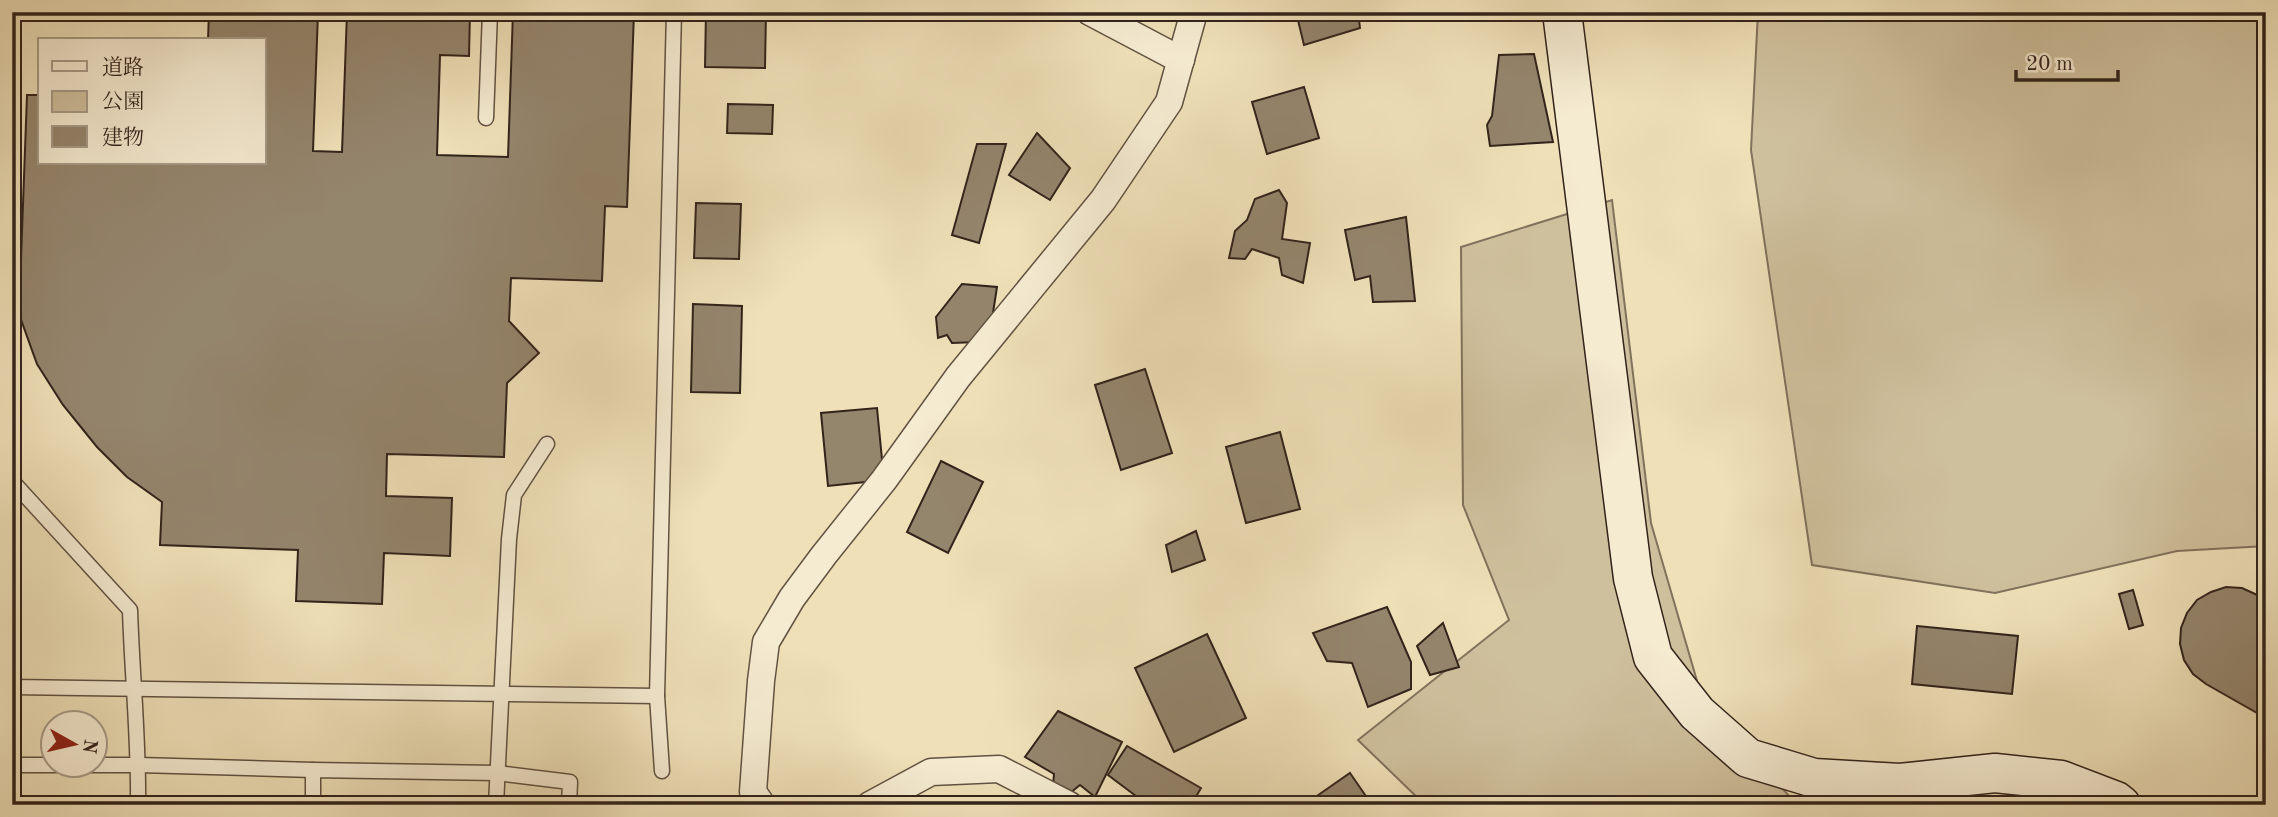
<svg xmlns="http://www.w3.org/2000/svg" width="2278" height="817" font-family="'Old Standard TT','Noto Serif JP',serif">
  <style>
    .green { fill: #cfc09d; stroke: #80725c; stroke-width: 2 }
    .building { fill: #94856d; stroke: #32231b; stroke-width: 2 }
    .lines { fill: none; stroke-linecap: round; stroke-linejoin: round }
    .lane-casing { stroke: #615242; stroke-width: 17 }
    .street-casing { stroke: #615242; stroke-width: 29 }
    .secondary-casing { stroke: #32231b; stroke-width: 41 }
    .lane { stroke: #f5ebd1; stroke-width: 14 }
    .street { stroke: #f5ebd1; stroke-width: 26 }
    .secondary { stroke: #f5ebd1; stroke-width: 38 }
  </style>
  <rect width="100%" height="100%" fill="#efe0b8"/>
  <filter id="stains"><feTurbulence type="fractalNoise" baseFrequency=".00286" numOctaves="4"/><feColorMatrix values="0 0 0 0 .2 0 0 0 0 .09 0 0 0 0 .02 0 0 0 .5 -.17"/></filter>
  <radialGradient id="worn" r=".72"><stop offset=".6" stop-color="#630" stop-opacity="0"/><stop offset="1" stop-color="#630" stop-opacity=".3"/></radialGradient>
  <g class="green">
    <path d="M 1758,12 L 2266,12 L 2266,546 L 2177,551 L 1995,593 L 1812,565 L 1751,150 Z"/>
    <path d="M 1612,200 L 1651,523 L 1702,698 L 1797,805 L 1425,805 L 1358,740 L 1509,620 L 1463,505 L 1461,247 Z"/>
  </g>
  <g class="building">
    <path d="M 209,12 L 318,12 L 313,151 L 342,152 L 347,12 L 470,12 L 469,56 L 440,55 L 437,155 L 508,157 L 513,12 L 634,12 L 627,207 L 605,206 L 602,281 L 511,278 L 509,321 L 539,353 L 507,383 L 504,457 L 387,454 L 386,496 L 452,498 L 450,556 L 384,553 L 382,604 L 296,601 L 298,550 L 160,545 L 162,502 L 127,477 L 97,447 L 63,405 L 37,364 L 19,314 L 27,95 L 40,95 L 40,163 L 264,163 L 264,40 L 208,40 Z"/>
    <path d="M 706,12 L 766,12 L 765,68 L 705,67 Z"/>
    <path d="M 1296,12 L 1358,12 L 1360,28 L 1304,45 Z"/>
    <path d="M 1534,54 L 1553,142 L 1490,146 L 1487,125 L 1492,116 L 1499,55 Z"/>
    <path d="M 1304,87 L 1319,138 L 1267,154 L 1252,102 Z"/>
    <path d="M 728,104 L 773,105 L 772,134 L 727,133 Z"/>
    <path d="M 1037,133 L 1070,168 L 1050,200 L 1009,175 Z"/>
    <path d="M 977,144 L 1006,144 L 979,243 L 952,235 Z"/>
    <path d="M 1279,190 L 1287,203 L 1282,239 L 1310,243 L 1303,283 L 1282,275 L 1279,258 L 1252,249 L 1245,259 L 1229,258 L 1235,231 L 1247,220 L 1255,199 Z"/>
    <path d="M 696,203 L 741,204 L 739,259 L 694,258 Z"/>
    <path d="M 1406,217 L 1415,301 L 1373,302 L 1370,276 L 1355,280 L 1345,230 Z"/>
    <path d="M 962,284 L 997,287 L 991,326 L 978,342 L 952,343 L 947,335 L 938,338 L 936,317 Z"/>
    <path d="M 693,304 L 742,306 L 740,393 L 691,392 Z"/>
    <path d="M 1145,369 L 1172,453 L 1121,470 L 1095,385 Z"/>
    <path d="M 877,408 L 884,480 L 828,486 L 821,413 Z"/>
    <path d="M 1280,432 L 1300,509 L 1246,523 L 1226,447 Z"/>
    <path d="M 941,461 L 983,482 L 948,553 L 907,532 Z"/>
    <path d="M 1196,531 L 1205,560 L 1172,572 L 1166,545 Z"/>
    <path d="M 2226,587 L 2242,588 L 2266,599 L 2266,718 L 2206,684 L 2193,674 L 2184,660 L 2180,644 L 2181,628 L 2187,613 L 2197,600 L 2211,592 Z"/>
    <path d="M 2133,590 L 2143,625 L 2129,629 L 2119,594 Z"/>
    <path d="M 1387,607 L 1411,662 L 1411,689 L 1368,707 L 1352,663 L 1327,661 L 1313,633 Z"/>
    <path d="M 1443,623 L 1459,667 L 1430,675 L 1417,646 Z"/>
    <path d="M 1917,626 L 2018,636 L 2012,694 L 1912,684 Z"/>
    <path d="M 1207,634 L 1246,718 L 1174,752 L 1135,668 Z"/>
    <path d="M 1058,711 L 1122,742 L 1095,797 L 1080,785 L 1070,793 L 1053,785 L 1054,774 L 1025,757 Z"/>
    <path d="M 1127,746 L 1201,788 L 1191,805 L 1148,805 L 1108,775 Z"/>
    <path d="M 1350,773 L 1372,805 L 1304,805 Z"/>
  </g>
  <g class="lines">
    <defs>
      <g id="lane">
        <path d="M 486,118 L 490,12"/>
        <path d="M 12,481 L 130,610 C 132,675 139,740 138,805"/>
        <path d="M 12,687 L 657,696"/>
        <path d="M 12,765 L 139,765 L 313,770"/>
        <path d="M 662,771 L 657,696 L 674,12"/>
        <path d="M 313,805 L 313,770 L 497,773 L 570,782 L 569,805"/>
        <path d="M 496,805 L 509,539 L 514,495 L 547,444"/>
      </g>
      <g id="street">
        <path d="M 1090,12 L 1181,60"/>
        <path d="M 762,805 L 753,792 L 761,681 L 766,642 L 792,598 L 824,555 L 884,480 L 958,377 L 1103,200 L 1169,102 L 1194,12"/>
        <path d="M 870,805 L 931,772 L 999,769 L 1069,805"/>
      </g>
      <path id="secondary" d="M 1562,12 L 1633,578 L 1653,657 L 1697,713 L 1748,758 L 1814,778 L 1900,783 L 1995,773 L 2061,780 L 2116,801 L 2121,805"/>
    </defs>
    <use href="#lane" class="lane-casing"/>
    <use href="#street" class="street-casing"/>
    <use href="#secondary" class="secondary-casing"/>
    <use href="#lane" class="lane"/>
    <use href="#street" class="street"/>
    <use href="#secondary" class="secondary"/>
  </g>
  <rect width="2278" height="817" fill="none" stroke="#efe0b8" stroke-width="42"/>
  <rect x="14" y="14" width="2250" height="789" fill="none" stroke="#32231b" stroke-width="3.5"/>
  <rect x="21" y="21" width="2236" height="775" fill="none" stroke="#32231b" stroke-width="2"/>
  <rect x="38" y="38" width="228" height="126" fill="#f5ebd1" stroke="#a79b88" stroke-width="2"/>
  <rect x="52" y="61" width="35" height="10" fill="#f5ebd1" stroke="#a79b88" stroke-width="2"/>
  <text x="102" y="74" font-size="21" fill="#32231b">道路</text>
  <rect x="52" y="91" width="35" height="21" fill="#cfc09d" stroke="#a79b88" stroke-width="2"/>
  <text x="102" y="108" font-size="21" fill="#32231b">公園</text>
  <rect x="52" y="126" width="35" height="21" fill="#94856d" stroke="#a79b88" stroke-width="2"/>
  <text x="102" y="144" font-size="21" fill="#32231b">建物</text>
  <g transform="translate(74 744) rotate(98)"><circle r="33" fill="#f5ebd1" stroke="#a79b88" stroke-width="2"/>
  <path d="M0-5L12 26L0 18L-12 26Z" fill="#8f2418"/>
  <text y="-10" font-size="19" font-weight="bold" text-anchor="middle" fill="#32231b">N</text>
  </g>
  <path d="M2016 70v10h102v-10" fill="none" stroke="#32231b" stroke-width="3.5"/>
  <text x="2026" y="70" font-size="21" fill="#32231b" stroke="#f5ebd1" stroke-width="5" paint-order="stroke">20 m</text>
  <rect width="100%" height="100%" filter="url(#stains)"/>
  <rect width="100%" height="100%" fill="url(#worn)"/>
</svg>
